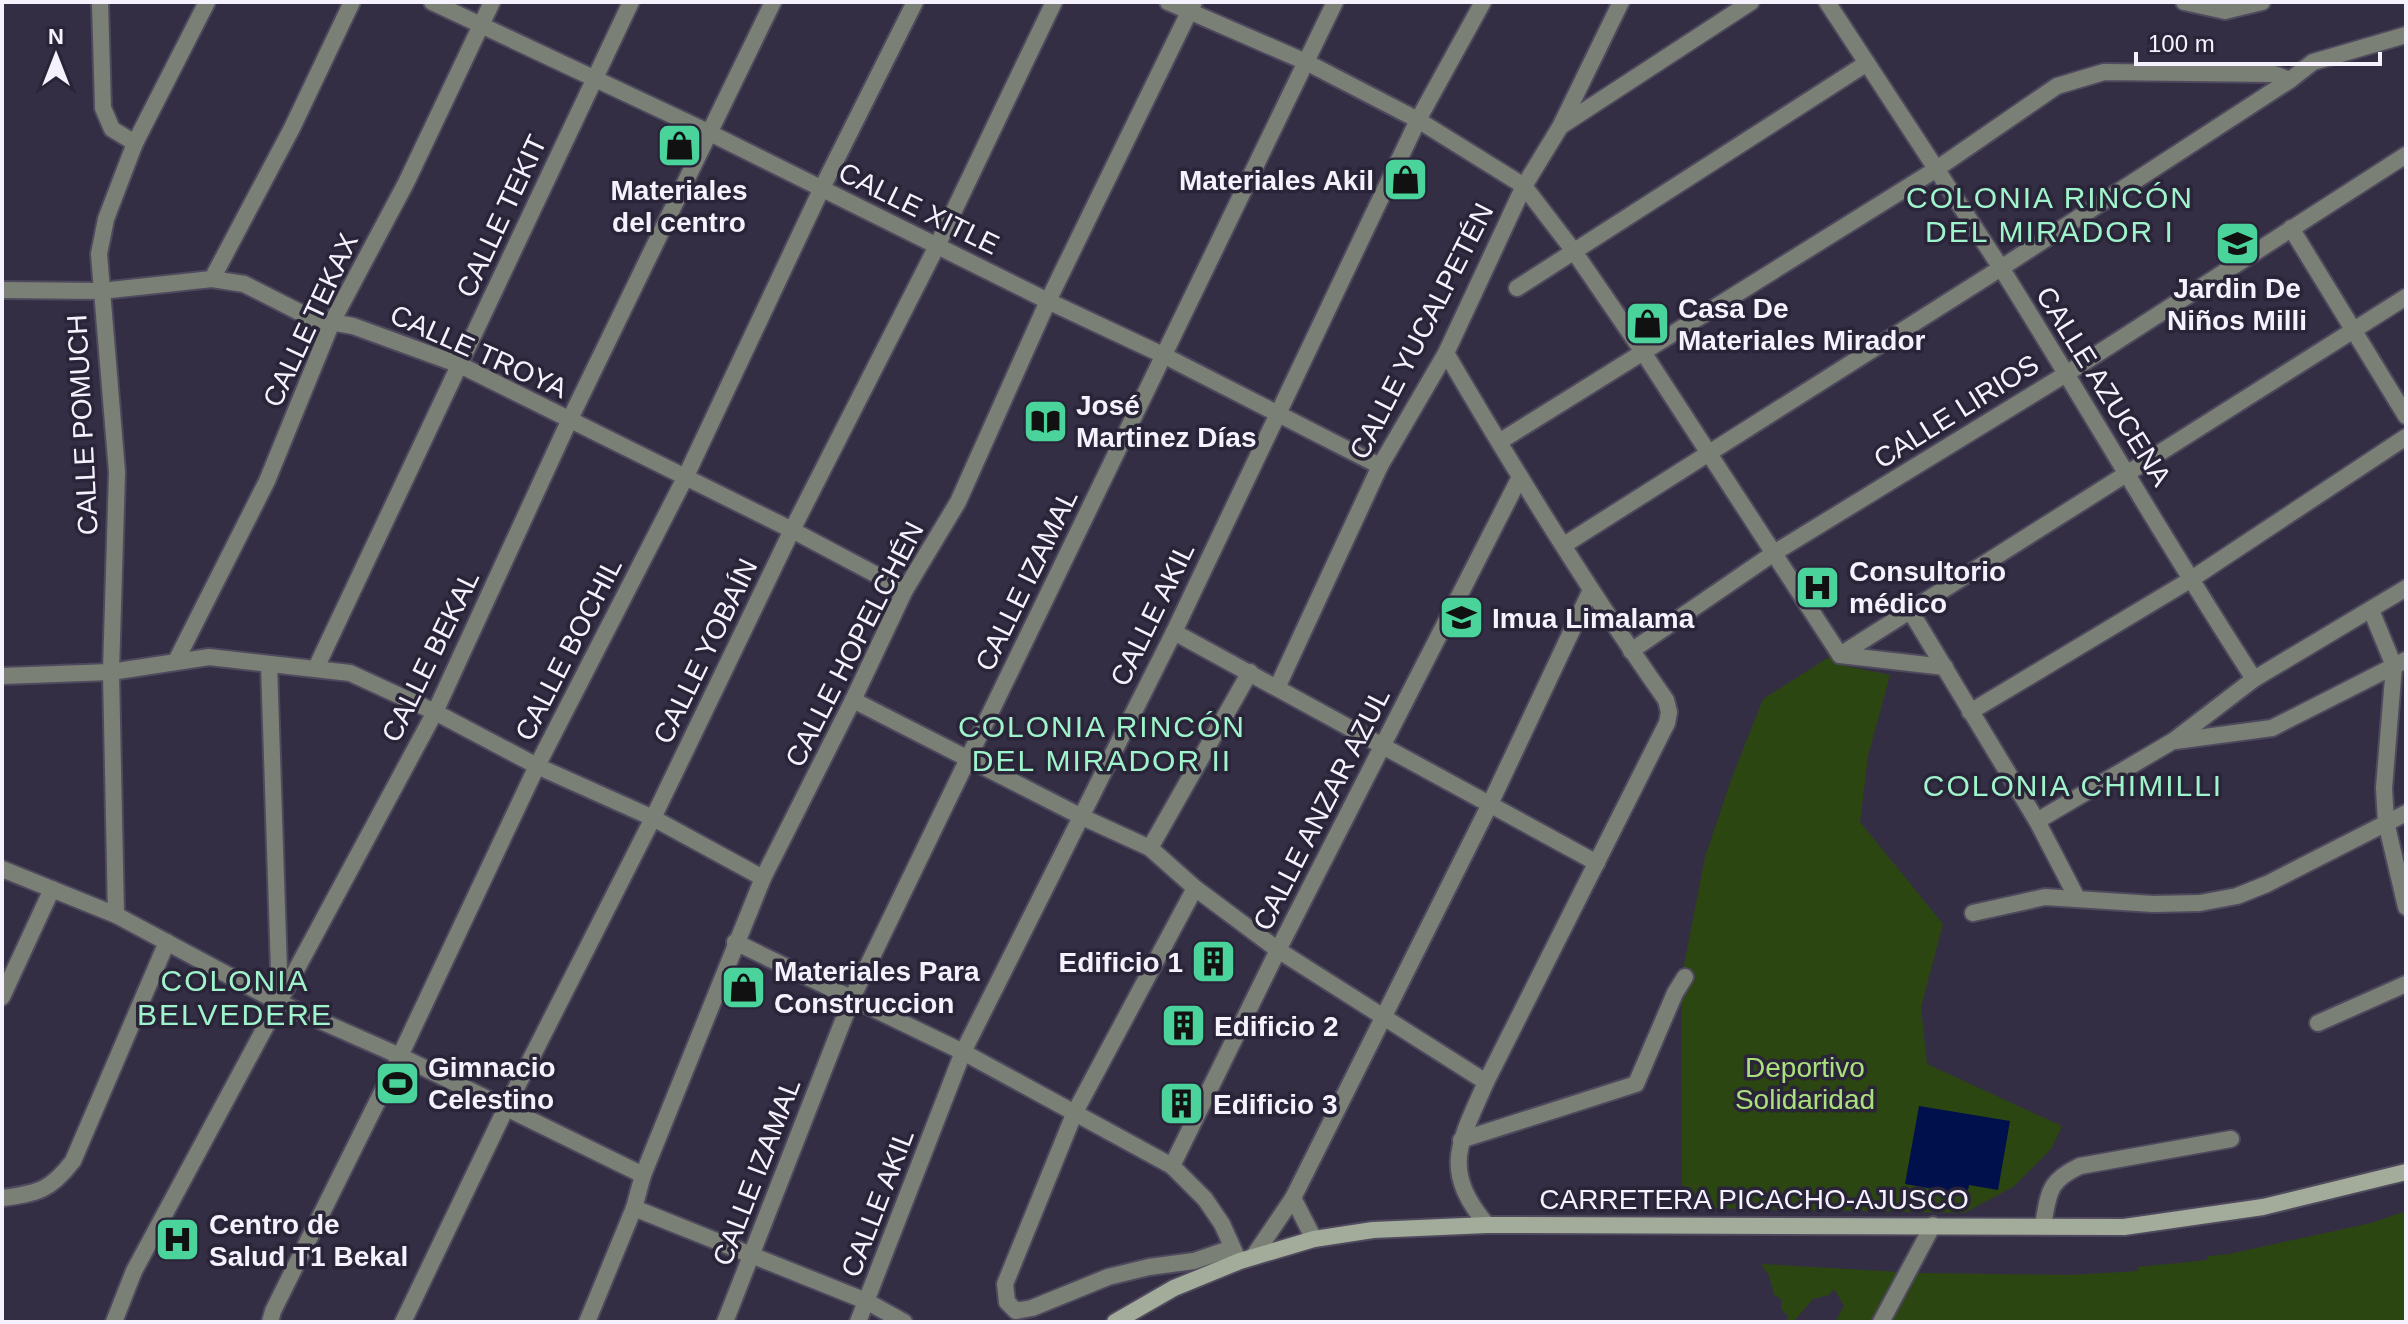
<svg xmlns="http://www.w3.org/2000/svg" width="2408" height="1324" font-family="Helvetica,sans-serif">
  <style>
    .green { fill: #2c4611 }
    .water { fill: #00104c }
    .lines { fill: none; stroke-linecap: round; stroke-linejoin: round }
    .minor-casing { stroke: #4f495e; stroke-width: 20 }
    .secondary-casing { stroke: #4f495e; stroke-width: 20 }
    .minor { stroke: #7a8075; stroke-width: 16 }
    .secondary { stroke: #a3ac9a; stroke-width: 16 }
    .labels { text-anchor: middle; stroke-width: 7; stroke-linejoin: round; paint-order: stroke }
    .poi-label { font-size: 28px; font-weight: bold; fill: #f5f2fe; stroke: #2a2439; text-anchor: start }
    .street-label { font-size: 28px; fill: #f5f2fe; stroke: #2a2439 }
    .park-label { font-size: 28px; fill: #abe07c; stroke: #2a2439 }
    .neighbourhood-label { font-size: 30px; letter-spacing: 2px; fill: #a0f4cb; stroke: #2a2439 }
  </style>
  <rect width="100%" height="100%" fill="#342e44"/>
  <g class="green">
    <path d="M 1829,657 L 1841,665 L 1890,675 L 1868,756 L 1860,822 L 1943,924 L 1921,1007 L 1927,1064 L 2062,1126 L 2051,1149 L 2013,1187 L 1964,1213 L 1704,1208 L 1682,1185 L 1681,980 L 1705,857 L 1731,780 L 1763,699 Z"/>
    <path d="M 2406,1211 L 2406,1322 L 1835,1322 L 1844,1306 L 1834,1289 L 1829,1295 L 1813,1299 L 1793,1322 L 1784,1322 L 1789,1317 L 1781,1309 L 1781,1299 L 1774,1295 L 1769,1275 L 1761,1264 L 1917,1273 L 2069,1275 L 2138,1271 L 2138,1267 L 2207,1260 L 2208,1256 L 2229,1254 L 2371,1223 Z"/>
  </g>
  <path class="water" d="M 1919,1106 L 2010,1121 L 1998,1190 L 1969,1185 L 1967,1195 L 1905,1184 Z"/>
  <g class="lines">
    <defs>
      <g id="minor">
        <path d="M 100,2 L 103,108 L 112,129 L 135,143"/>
        <path d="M 432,2 L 710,133 L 1048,301 L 1165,356 L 1380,466"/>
        <path d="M 1168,2 L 1306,62 L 1418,120 L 1524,186 L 1573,250 L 1643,352 L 1840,655"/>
        <path d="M 1827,2 C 1885,92 1945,181 2003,271 C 2088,407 2167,545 2254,679"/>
        <path d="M 2184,2 L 2225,11 L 2262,2"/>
        <path d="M 1561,126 L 1751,2"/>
        <path d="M 2291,228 L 2406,416"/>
        <path d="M 212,279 L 292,128 L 352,2"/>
        <path d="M 1517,288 L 1867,63"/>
        <path d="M 2,290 L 101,291 L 212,279 L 244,284 L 313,319 L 353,326 L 460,365 L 792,530 L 905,590"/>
        <path d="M 1446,353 C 1515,471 1587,588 1666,700 L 1669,712 L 1667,723 L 1486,1082 C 1460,1142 1440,1169 1487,1225"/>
        <path d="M 1499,442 L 1935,170 L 2057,86 L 2104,72 L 2274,74 L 2290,80"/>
        <path d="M 1564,545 L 2001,268 L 2290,80 L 2313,62 L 2406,35"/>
        <path d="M 2371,610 L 2394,666 L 2384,788 L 2386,822 L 2406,907"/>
        <path d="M 1911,612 L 2037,821 L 2077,898"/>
        <path d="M 1174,632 L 1597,863"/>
        <path d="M 1631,651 L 1774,553 L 2066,374 L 2406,155"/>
        <path d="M 1840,655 L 2406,297"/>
        <path d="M 1840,655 L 1945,667"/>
        <path d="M 176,661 L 267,481 L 332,322 L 406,183 L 492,2"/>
        <path d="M 269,664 L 280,1001"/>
        <path d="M 316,668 L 631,2"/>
        <path d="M 2,676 L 111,672 L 209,657 L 350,673 L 435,712 L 537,766 L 653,818 L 763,878"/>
        <path d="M 1277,688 L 1380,466 L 1446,353 L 1524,186 L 1560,127 L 1621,2"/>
        <path d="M 853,700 L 1080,816 L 1150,848 L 1195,888 L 1278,950 L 1486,1082"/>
        <path d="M 1970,712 L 2190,580 L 2406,437"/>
        <path d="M 2175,741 L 2272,728 L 2406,660"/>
        <path d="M 2037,821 L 2173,741 L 2254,679 L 2406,588"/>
        <path d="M 1150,848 L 1250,672"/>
        <path d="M 2,869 L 116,915 L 280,1003 L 400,1056 L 643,1175"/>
        <path d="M 1195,888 L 1075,1112 L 1005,1284 L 1007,1302 L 1016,1311 L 1032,1308 L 1108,1277 L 1149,1267 L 1194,1261 L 1232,1248"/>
        <path d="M 1973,913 L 2045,897 L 2153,904 L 2200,903 L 2237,896 L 2267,884 L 2406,813"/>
        <path d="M 116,915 L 111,672 L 117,472 L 99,254 L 106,219 L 135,143 L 207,2"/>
        <path d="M 735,942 L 963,1052 L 1172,1166 L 1205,1199 L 1222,1224 L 1236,1255"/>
        <path d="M 2,997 L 52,889"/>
        <path d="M 2318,1023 L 2406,984"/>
        <path d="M 1461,1140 L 1636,1084 L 1675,993 L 1685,977"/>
        <path d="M 1172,1166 L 1278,950 L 1520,477"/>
        <path d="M 2,1198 C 38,1193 50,1191 73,1161 L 167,942"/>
        <path d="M 1293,1198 L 1314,1239"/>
        <path d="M 634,1208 L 866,1301 L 904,1322"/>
        <path d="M 2043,1225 C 2049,1192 2048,1181 2080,1166 L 2231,1139"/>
        <path d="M 1253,1257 L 1293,1198 L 1490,804 L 1591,590"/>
        <path d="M 114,1322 L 134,1271 L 435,712 L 570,419 L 773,2"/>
        <path d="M 270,1322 L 273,1311 L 400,1056 L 537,766 L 685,478 L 821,190 L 915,2"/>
        <path d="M 403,1322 L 506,1108 L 653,818 L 792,530 L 937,246 L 1054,2"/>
        <path d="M 587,1322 L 634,1208 L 643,1175 L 763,878 L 853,700 L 905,590 L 958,502 L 1048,301 L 1194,2"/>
        <path d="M 725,1322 L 852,998 L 1335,2"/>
        <path d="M 858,1322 L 963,1052 L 1174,632 L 1418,120 L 1483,2"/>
        <path d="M 1881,1322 L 1933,1225"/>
      </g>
      <path id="secondary" d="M 1115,1322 L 1174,1288 L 1240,1261 L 1314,1239 L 1373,1230 L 1487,1225 L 2124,1227 L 2263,1207 L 2406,1172"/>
    </defs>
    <use href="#minor" class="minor-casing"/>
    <use href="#secondary" class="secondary-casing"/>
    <use href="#minor" class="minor"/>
    <use href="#secondary" class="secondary"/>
  </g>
  <defs>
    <symbol id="shop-square" viewBox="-11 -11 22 22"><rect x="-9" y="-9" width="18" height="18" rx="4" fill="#4ad49c" stroke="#2a2439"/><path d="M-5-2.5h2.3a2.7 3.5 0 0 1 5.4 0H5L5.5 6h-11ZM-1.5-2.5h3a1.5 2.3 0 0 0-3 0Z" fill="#111"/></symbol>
    <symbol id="school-square" viewBox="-11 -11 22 22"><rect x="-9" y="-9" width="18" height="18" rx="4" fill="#4ad49c" stroke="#2a2439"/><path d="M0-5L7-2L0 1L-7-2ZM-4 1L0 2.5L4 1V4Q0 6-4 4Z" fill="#111"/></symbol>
    <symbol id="library-square" viewBox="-11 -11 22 22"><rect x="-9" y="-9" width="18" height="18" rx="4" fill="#4ad49c" stroke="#2a2439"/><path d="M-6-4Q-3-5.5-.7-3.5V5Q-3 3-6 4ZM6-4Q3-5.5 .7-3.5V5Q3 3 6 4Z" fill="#111"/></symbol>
    <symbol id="hospital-square" viewBox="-11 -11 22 22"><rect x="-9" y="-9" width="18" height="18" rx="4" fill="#4ad49c" stroke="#2a2439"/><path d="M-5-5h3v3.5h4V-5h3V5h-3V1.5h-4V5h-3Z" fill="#111"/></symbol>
    <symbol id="building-square" viewBox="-11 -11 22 22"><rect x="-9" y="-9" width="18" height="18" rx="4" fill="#4ad49c" stroke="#2a2439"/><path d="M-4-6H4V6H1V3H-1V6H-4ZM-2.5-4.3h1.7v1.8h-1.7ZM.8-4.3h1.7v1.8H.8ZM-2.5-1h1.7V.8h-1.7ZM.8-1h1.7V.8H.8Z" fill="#111"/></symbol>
    <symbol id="stadium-square" viewBox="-11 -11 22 22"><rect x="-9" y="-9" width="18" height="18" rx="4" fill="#4ad49c" stroke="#2a2439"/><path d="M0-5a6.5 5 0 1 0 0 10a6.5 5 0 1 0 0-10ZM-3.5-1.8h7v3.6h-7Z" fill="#111"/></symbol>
  </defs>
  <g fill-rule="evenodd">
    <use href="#shop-square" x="654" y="120" width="51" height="51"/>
    <use href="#shop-square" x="1380" y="154" width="51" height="51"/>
    <use href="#school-square" x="2212" y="218" width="51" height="51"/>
    <use href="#shop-square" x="1622" y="298" width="51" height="51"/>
    <use href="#library-square" x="1020" y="396" width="51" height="51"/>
    <use href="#hospital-square" x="1792" y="562" width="51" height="51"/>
    <use href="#school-square" x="1436" y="592" width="51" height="51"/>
    <use href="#building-square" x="1188" y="936" width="51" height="51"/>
    <use href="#shop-square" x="718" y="962" width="51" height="51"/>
    <use href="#building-square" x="1158" y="1000" width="51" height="51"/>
    <use href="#stadium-square" x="372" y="1058" width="51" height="51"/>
    <use href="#building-square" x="1156" y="1078" width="51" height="51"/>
    <use href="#hospital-square" x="152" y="1214" width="51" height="51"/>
  </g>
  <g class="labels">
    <g class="poi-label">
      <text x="1374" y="190" text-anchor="end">Materiales Akil</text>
      <text x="679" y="200" text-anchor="middle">Materiales<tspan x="679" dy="32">del centro</tspan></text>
      <text x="2237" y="298" text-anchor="middle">Jardin De<tspan x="2237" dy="32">Niños Milli</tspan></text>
      <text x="1678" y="318">Casa De<tspan x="1678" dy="32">Materiales Mirador</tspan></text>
      <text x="1076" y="415">José<tspan x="1076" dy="32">Martinez Días</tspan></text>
      <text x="1849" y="581">Consultorio<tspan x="1849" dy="32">médico</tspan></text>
      <text x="1492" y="628">Imua Limalama</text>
      <text x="1183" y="972" text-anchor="end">Edificio 1</text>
      <text x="774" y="981">Materiales Para<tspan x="774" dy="32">Construccion</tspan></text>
      <text x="1214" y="1036">Edificio 2</text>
      <text x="428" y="1077">Gimnacio<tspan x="428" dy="32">Celestino</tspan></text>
      <text x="1213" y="1114">Edificio 3</text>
      <text x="209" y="1234">Centro de<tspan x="209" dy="32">Salud T1 Bekal</tspan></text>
    </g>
    <g class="street-label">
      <text transform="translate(919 208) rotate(26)" y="10">CALLE XITLE</text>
      <text transform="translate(501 216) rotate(-65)" y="10">CALLE TEKIT</text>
      <text transform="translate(310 320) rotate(-65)" y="10">CALLE TEKAX</text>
      <text transform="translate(1421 331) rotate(-63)" y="10">CALLE YUCALPETÉN</text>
      <text transform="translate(479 351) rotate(24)" y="10">CALLE TROYA</text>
      <text transform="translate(2104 386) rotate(58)" y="10">CALLE AZUCENA</text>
      <text transform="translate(1956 411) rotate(-32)" y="10">CALLE LIRIOS</text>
      <text transform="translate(82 425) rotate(-93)" y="10">CALLE POMUCH</text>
      <text transform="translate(1026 580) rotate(-64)" y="10">CALLE IZAMAL</text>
      <text transform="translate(1152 614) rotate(-64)" y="10">CALLE AKIL</text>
      <text transform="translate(854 644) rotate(-63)" y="10">CALLE HOPELCHÉN</text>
      <text transform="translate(568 649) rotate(-63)" y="10">CALLE BOCHIL</text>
      <text transform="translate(705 651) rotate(-64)" y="10">CALLE YOBAÍN</text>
      <text transform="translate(430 656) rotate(-64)" y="10">CALLE BEKAL</text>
      <text transform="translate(1321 809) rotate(-63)" y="10">CALLE ANZAR AZUL</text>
      <text transform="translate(756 1172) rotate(-69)" y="10">CALLE IZAMAL</text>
      <text x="1754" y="1209">CARRETERA PICACHO-AJUSCO</text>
      <text transform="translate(877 1203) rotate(-69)" y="10">CALLE AKIL</text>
    </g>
    <g class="park-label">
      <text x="1805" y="1077">Deportivo<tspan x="1805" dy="32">Solidaridad</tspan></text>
    </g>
    <g class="neighbourhood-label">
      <text x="2050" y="208">COLONIA RINCÓN<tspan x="2050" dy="34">DEL MIRADOR I</tspan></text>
      <text x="1102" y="737">COLONIA RINCÓN<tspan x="1102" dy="34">DEL MIRADOR II</tspan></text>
      <text x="2073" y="796">COLONIA CHIMILLI</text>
      <text x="235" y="991">COLONIA<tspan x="235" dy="34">BELVEDERE</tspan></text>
    </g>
  </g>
  <rect width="2408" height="1324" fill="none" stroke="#f5f2fe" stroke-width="8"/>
  <g transform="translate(56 56)" stroke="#2a2439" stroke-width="6" paint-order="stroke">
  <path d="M0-6L14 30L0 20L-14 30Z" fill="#f5f2fe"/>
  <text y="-12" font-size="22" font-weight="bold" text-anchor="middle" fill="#f5f2fe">N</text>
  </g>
  <path d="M2136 52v12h244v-12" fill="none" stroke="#f5f2fe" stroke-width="4"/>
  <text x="2148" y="52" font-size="24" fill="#f5f2fe" stroke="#2a2439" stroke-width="6" paint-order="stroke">100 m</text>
</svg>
